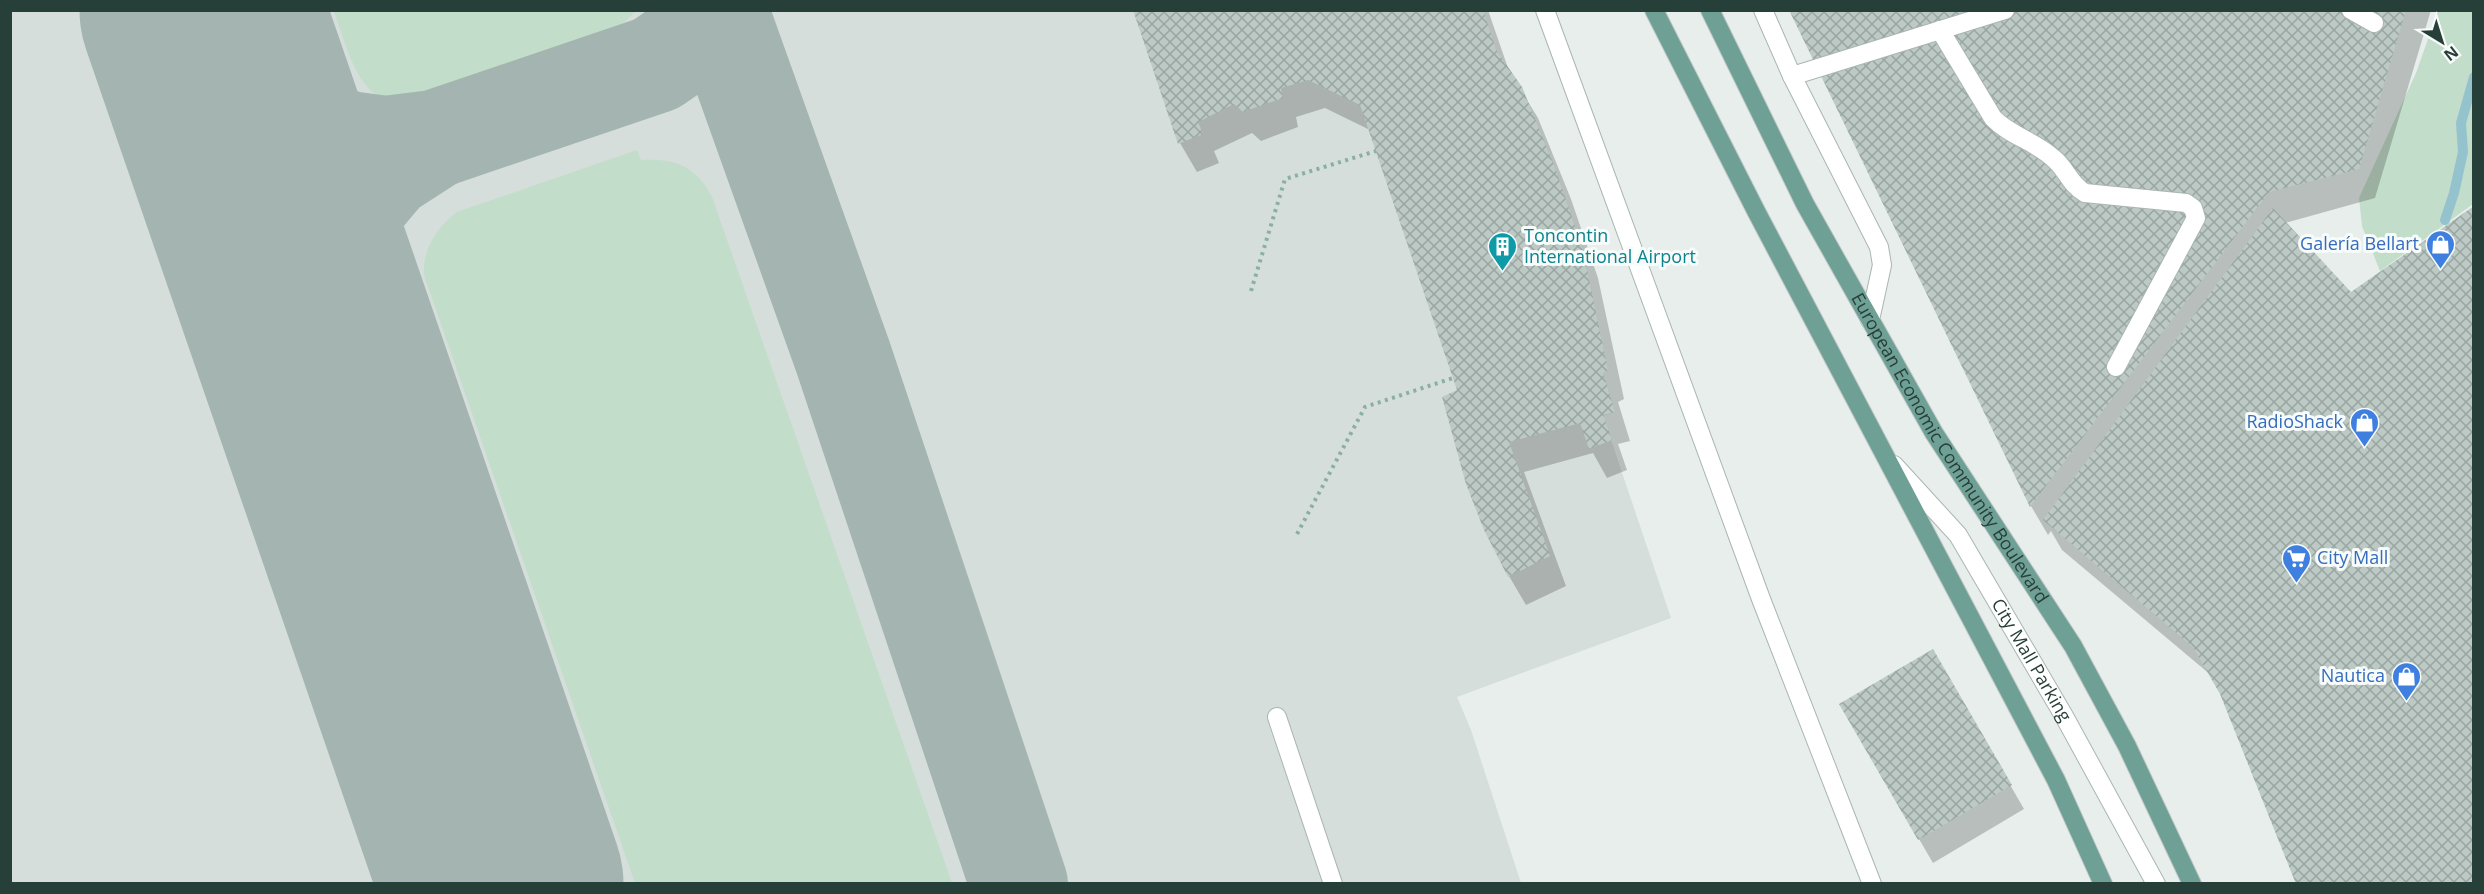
<svg xmlns="http://www.w3.org/2000/svg" width="2484" height="894" font-family="'Open Sans',sans-serif">
  <style>
    .built { fill: #d5deda }
    .grass { fill: #c2ddca }
    .shadow { fill: #0003 }
    .lines { fill: none; stroke-linecap: round; stroke-linejoin: round }
    .stream { stroke: #94c3ce; stroke-width: 10 }
    .taxiway { stroke: #a4b4b0; stroke-width: 98 }
    .runway { stroke: #a4b4b0; stroke-width: 243 }
    .building { fill: url(#building-cross-hatch) }
    .service-casing { stroke: #aab6b2; stroke-width: 20 }
    .primary-casing { stroke: #c3c9c8; stroke-width: 20 }
    .path { stroke: #8aafa4; stroke-width: 4; stroke-dasharray: 3 4.5; stroke-linecap: butt }
    .service { stroke: #fff; stroke-width: 18 }
    .primary { stroke: #6fa095; stroke-width: 18 }
    .labels { text-anchor: middle; stroke-width: 6; stroke-linejoin: round; paint-order: stroke }
    .culture-label { font-size: 18px; fill: #0d838f; stroke: #f7fbf9; text-anchor: start }
    .shop-label { font-size: 18px; fill: #366cbe; stroke: #f7fbf9; text-anchor: end }
    .street-label { font-size: 18px; fill: #273f39; stroke: #f7fbf9 }
  </style>
  <defs>
    <pattern id="building-cross-hatch" width="8" height="8" patternUnits="userSpaceOnUse" patternTransform="scale(1.5)"><rect width="8" height="8" fill="#bcc9c4"/><path d="M0 0l8 8M0 8l8-8" fill="none" stroke="#99a5a0"/></pattern>
  </defs>
  <rect width="100%" height="100%" fill="#e7eeeb"/>
  <path class="built" d="M 10,11 L 1483,11 L 1496,50 L 1522,87 L 1555,168 L 1582,247 L 1608,370 L 1603,373 L 1615,412 L 1603,416 L 1671,618 L 1457,697 L 1471,730 L 1521,883 L 11,883 Z"/>
  <g class="grass">
    <path d="M 334,11 L 334,10 L 636,11 L 608,37 L 576,52 L 580,62 L 423,111 C 359,107 352,62 334,11 Z"/>
    <path d="M 2438,11 L 2473,11 L 2473,204 L 2380,271 L 2362,226 L 2359,198 L 2416,73 Z"/>
    <path d="M 637,150 L 641,160 C 675,158 696,166 712,197 L 952,883 L 635,883 L 424,275 C 423,249 436,228 457,212 Z"/>
  </g>
  <g class="shadow">
    <path d="M 1134,10 L 1488,10 L 1509,71 L 1538,118 L 1571,199 L 1598,278 L 1624,399 L 1618,402 L 1630,441 L 1618,444 L 1627,470 L 1607,478 L 1593,453 L 1524,472 L 1566,586 L 1526,605 L 1509,576 L 1459,391 L 1370,130 L 1325,108 L 1296,117 L 1298,127 L 1261,141 L 1252,133 L 1214,151 L 1219,163 L 1197,172 L 1180,143 Z"/>
    <path d="M 1791,10 L 2431,10 L 2375,198 L 2285,223 L 2222,693 L 2212,676 L 2062,550 L 2051,531 L 2048,535 L 2031,506 Z"/>
    <path d="M 1933,651 L 2024,809 L 1933,863 L 1841,705 Z"/>
  </g>
  <g class="lines">
    <path class="stream" d="M 2445,220 L 2454,193 L 2463,152 L 2461,123 L 2474,77"/>
    <g class="taxiway">
      <path d="M 719,10 L 843,357 L 1019,884"/>
      <path d="M 208,30 L 274,103 L 319,130 L 349,140 L 386,145 L 435,139 L 656,64 L 692,39 L 703,20 L 706,10"/>
      <path d="M 338,406 L 324,293 L 337,245 L 360,202 L 387,170 L 435,139"/>
    </g>
    <path class="runway" d="M 201,10 L 502,884"/>
  </g>
  <g class="building">
    <path d="M 1133,10 L 1483,10 L 1496,50 L 1522,87 L 1555,168 L 1582,247 L 1608,370 L 1603,373 L 1615,412 L 1603,415 L 1612,440 L 1589,449 L 1580,423 L 1509,442 L 1550,556 L 1508,577 L 1484,530 L 1466,484 L 1442,397 L 1457,390 L 1360,105 L 1308,80 L 1281,88 L 1283,98 L 1243,112 L 1234,104 L 1198,122 L 1203,134 L 1178,144 Z"/>
    <path d="M 1789,10 L 2406,10 L 2359,169 L 2269,192 L 2030,507 Z"/>
    <path d="M 2474,206 L 2474,884 L 2296,884 L 2220,694 L 2193,647 L 2043,520 L 2273,208 L 2351,292 Z"/>
    <path d="M 1933,649 L 2012,785 L 1918,840 L 1839,704 Z"/>
  </g>
  <g class="lines">
    <defs>
      <g id="service">
        <path d="M 1545,10 L 1761,599 L 1872,884"/>
        <path d="M 1763,10 L 1792,76 L 1879,247 L 1882,265 L 1870,320"/>
        <path d="M 2351,10 L 2374,23"/>
        <path d="M 1940,30 L 1993,118 C 2010,136 2035,141 2053,158 C 2066,168 2070,185 2085,193 L 2186,203 L 2193,208 L 2196,218 L 2116,367"/>
        <path d="M 1792,76 L 2005,10"/>
        <path id="s1" d="M 1894,465 L 1958,535 L 2064,716 L 2156,884"/>
        <path d="M 1277,717 L 1333,884"/>
      </g>
      <g id="primary">
        <path d="M 1654,10 L 1756,211 L 2056,780 L 2103,884"/>
        <path id="s2" d="M 1710,10 L 1805,204 L 1934,433 L 2073,646 L 2127,746 L 2192,884"/>
      </g>
    </defs>
    <use href="#service" class="service-casing"/>
    <use href="#primary" class="primary-casing"/>
    <g class="path">
      <path d="M 1251,291 L 1285,179 L 1376,151"/>
      <path d="M 1297,534 L 1365,407 L 1453,378"/>
    </g>
    <use href="#service" class="service"/>
    <use href="#primary" class="primary"/>
  </g>
  <defs>
    <symbol id="shop-pin" viewBox="-11 -11 22 30"><path d="M0 17L-7.5 6A9.5 9.5 0 1 1 7.5 6Z" fill="#3f7fe0" stroke="#f7fbf9"/><path d="M-5-2.5h2.3a2.7 3.5 0 0 1 5.4 0H5L5.5 6h-11ZM-1.5-2.5h3a1.5 2.3 0 0 0-3 0Z" fill="#fff"/></symbol>
    <symbol id="building-pin" viewBox="-11 -11 22 30"><path d="M0 17L-7.5 6A9.5 9.5 0 1 1 7.5 6Z" fill="#0f9aa8" stroke="#f7fbf9"/><path d="M-4-6H4V6H1V3H-1V6H-4ZM-2.5-4.3h1.7v1.8h-1.7ZM.8-4.3h1.7v1.8H.8ZM-2.5-1h1.7V.8h-1.7ZM.8-1h1.7V.8H.8Z" fill="#fff"/></symbol>
    <symbol id="supermarket-pin" viewBox="-11 -11 22 30"><path d="M0 17L-7.5 6A9.5 9.5 0 1 1 7.5 6Z" fill="#3f7fe0" stroke="#f7fbf9"/><path d="M-6-5.5h2.5l.6 2H6L4.5 2H-2.5L-4.4-4H-6ZM-1.5 3.2a1.3 1.3 0 1 0 .1 0ZM3 3.2a1.3 1.3 0 1 0 .1 0Z" fill="#fff"/></symbol>
  </defs>
  <g fill-rule="evenodd">
    <use href="#shop-pin" x="2424" y="228" width="33" height="45"/>
    <use href="#building-pin" x="1486" y="230" width="33" height="45"/>
    <use href="#shop-pin" x="2348" y="406" width="33" height="45"/>
    <use href="#supermarket-pin" x="2280" y="542" width="33" height="45"/>
    <use href="#shop-pin" x="2390" y="660" width="33" height="45"/>
  </g>
  <g class="labels">
    <g class="culture-label">
      <text x="1524" y="242">Toncontin<tspan x="1524" dy="21">International Airport</tspan></text>
    </g>
    <g class="shop-label">
      <text x="2419" y="250">Galería Bellart</text>
      <text x="2343" y="428">RadioShack</text>
      <text x="2317" y="564" text-anchor="start">City Mall</text>
      <text x="2385" y="682">Nautica</text>
    </g>
    <g class="street-label">
      <text dy="6" stroke="none"><textPath href="#s2" startOffset="500">European Economic Community Boulevard</textPath></text>
      <text dy="6" stroke="none"><textPath href="#s1" startOffset="240">City Mall Parking</textPath></text>
    </g>
  </g>
  <rect width="2484" height="894" fill="none" stroke="#273f39" stroke-width="24"/>
  <g transform="translate(2442 42) rotate(142)" stroke="#f7fbf9" stroke-width="4.5" paint-order="stroke">
  <path d="M0-4.5L10 22L0 15L-10 22Z" fill="#273f39"/>
  <text y="-9" font-size="16" font-weight="bold" text-anchor="middle" fill="#273f39">N</text>
  </g>
</svg>
